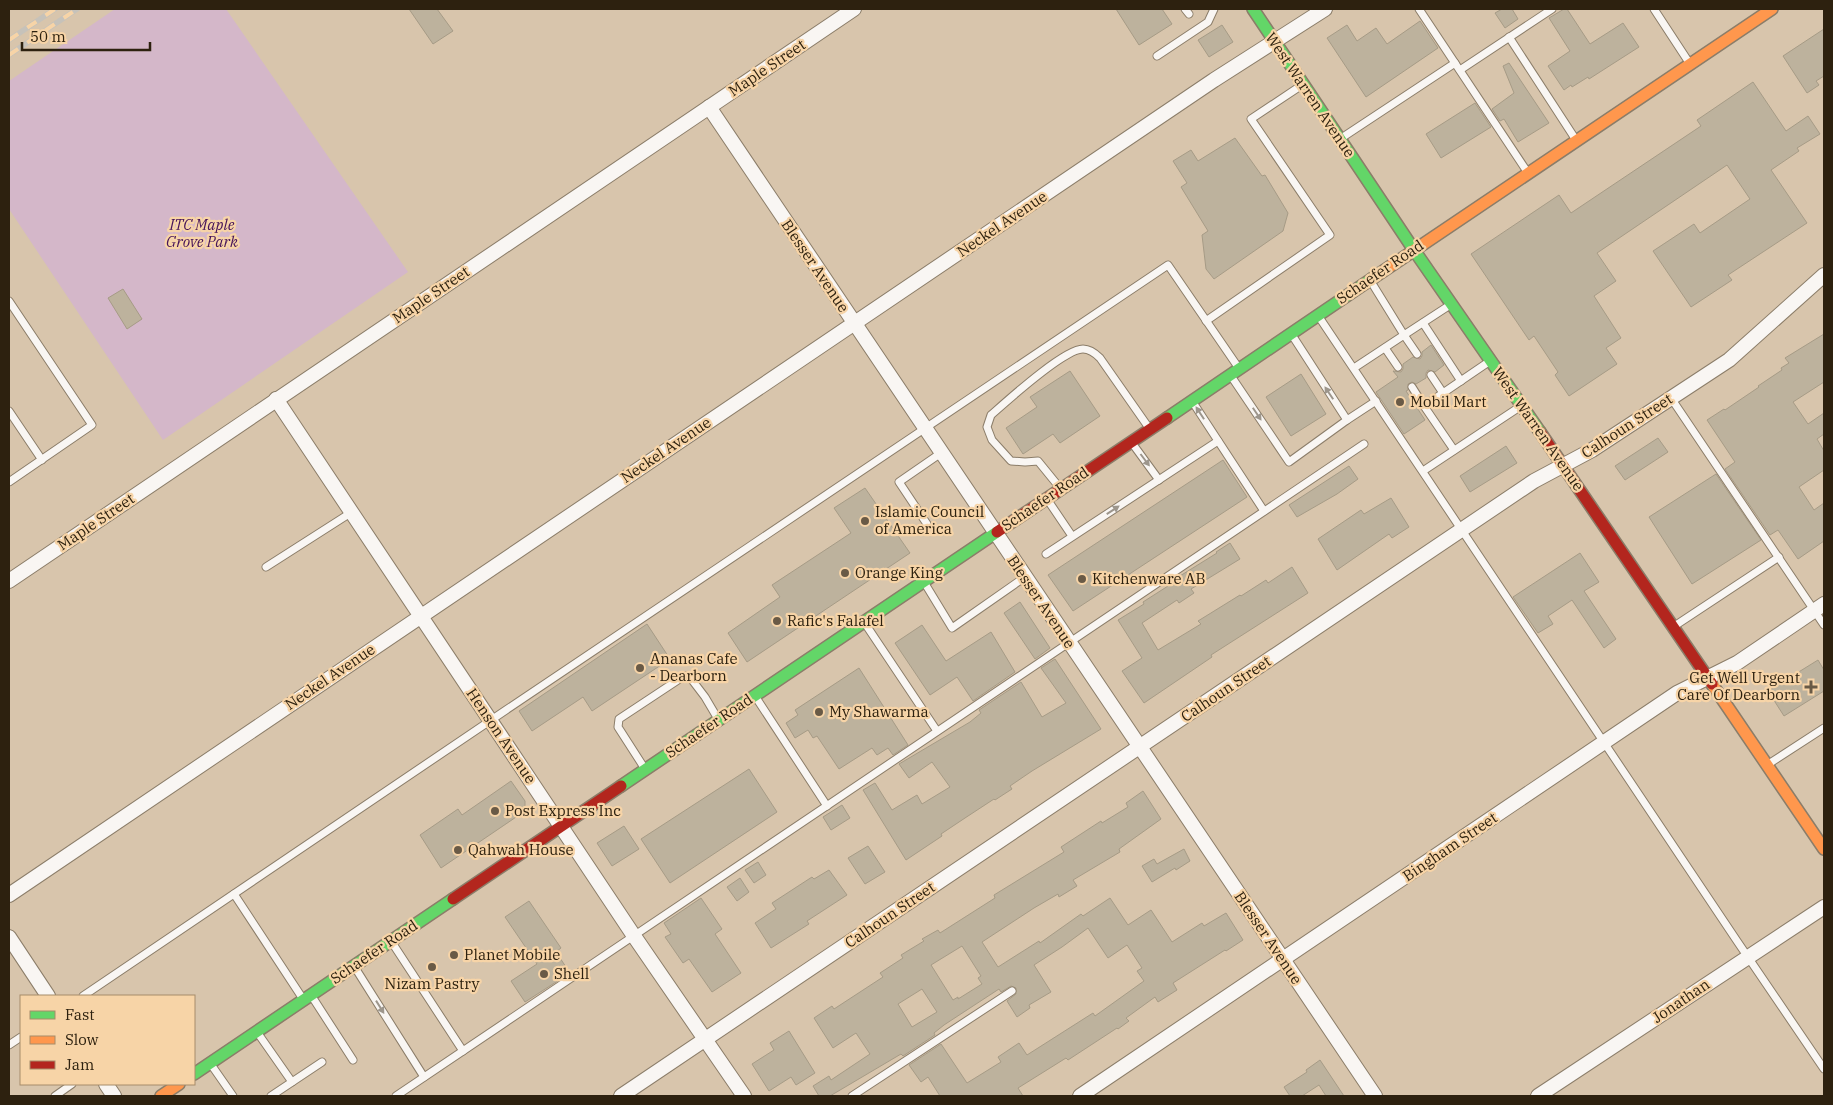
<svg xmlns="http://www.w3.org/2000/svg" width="1833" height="1105" font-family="'IBM Plex Serif',serif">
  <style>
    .green { fill: #d4b7c9 }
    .building { fill: #bdb29d; stroke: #a69b86; fill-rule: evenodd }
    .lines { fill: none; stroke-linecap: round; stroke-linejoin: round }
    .lane-casing { stroke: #8b7d69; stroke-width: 9 }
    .street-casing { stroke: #8b7d69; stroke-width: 16 }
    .fast-casing { stroke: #8b7d69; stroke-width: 14 }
    .slow-casing { stroke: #8b7d69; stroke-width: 14 }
    .jam-casing { stroke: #8b7d69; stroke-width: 14 }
    .lane { stroke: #f9f6f3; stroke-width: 7 }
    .street { stroke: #f9f6f3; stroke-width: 14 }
    .fast { stroke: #63d668; stroke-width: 11 }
    .slow { stroke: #ff974d; stroke-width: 11 }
    .jam { stroke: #b3261e; stroke-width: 11 }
    .rail-casing { stroke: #c6c2ba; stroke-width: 5.5 }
    .rail { stroke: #f7d4a7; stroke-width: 4; stroke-dasharray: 11; stroke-linecap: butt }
    .oneway { fill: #9d968c }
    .poi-dot { fill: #695a46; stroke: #f7d4a7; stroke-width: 2 }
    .labels { text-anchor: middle; stroke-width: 4.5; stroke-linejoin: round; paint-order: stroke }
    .street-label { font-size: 15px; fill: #2d210f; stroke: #f7d4a7 }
    .park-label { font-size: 15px; font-style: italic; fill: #451359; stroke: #f7d4a7 }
    .poi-label { font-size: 15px; fill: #2d210f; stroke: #f7d4a7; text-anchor: start }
  </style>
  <rect width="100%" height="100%" fill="#d8c5ac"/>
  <path class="green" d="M 115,9 L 226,9 L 408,272 L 163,440 L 9,209 L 9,81 Z"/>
  <g class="building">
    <path d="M 409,9 L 437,9 L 453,31 L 433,44 Z"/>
    <path d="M 1116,9 L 1162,9 L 1172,24 L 1139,45 Z"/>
    <path d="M 1502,9 L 1512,9 L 1518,19 L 1505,28 L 1495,13 Z"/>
    <path d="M 1564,9 L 1567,9 L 1590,44 L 1623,23 L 1639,47 L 1589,79 L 1588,77 L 1572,87 L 1571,85 L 1564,90 L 1548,66 L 1570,51 L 1549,18 Z"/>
    <path d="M 1420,21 L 1438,48 L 1366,97 L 1327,38 L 1347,25 L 1357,41 L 1376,28 L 1387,44 Z"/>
    <path d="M 1222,25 L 1233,42 L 1209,57 L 1198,40 Z"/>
    <path d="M 1824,29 L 1824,76 L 1816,81 L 1819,85 L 1807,93 L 1783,56 Z"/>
    <path d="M 1509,63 L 1549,123 L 1518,142 L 1504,119 L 1500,121 L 1492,109 L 1514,93 L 1503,66 Z"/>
    <path d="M 1753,82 L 1786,131 L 1808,116 L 1820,134 L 1797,148 L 1799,151 L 1771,170 L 1807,223 L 1728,275 L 1732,280 L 1691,307 L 1653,251 L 1694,224 L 1700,233 L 1750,199 L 1727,165 L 1597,253 L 1616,281 L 1594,296 L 1621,338 L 1606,348 L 1617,364 L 1569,396 L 1555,375 L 1558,372 L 1534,336 L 1529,340 L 1471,254 L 1559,195 L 1571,213 L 1701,126 L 1697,120 Z"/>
    <path d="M 1475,103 L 1491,127 L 1441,158 L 1426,134 Z"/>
    <path d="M 1235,138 L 1262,176 L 1265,175 L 1288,213 L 1283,231 L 1214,279 L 1206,269 L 1202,235 L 1208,231 L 1181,187 L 1187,183 L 1173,161 L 1191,150 L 1198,161 Z"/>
    <path d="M 123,289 L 142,319 L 127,329 L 108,298 Z"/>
    <path d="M 1824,334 L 1824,382 L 1793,402 L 1808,424 L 1824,413 L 1824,434 L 1817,439 L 1824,451 L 1824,470 L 1799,487 L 1814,510 L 1824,503 L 1824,541 L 1798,559 L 1778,530 L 1770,535 L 1725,469 L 1735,462 L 1707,420 L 1724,409 L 1725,410 L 1759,387 L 1758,386 L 1782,370 L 1781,368 L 1789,363 L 1785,358 Z"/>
    <path d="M 1431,345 L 1444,365 L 1435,372 L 1428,370 L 1426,373 L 1426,378 L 1416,384 L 1412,382 L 1408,384 L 1408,390 L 1406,391 L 1425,420 L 1404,434 L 1376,392 L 1398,377 L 1393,371 L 1401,372 L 1403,369 L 1403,364 L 1413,357 L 1420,359 L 1422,356 L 1422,352 Z"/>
    <path d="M 1070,371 L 1100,416 L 1060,443 L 1053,434 L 1023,454 L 1006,428 L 1037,407 L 1030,397 Z"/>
    <path d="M 1301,374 L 1326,414 L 1291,436 L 1266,397 Z"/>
    <path d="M 1658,438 L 1668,452 L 1625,480 L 1615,466 Z"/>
    <path d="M 1506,446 L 1517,463 L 1470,492 L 1460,476 Z"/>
    <path d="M 1223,460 L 1247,497 L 1073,611 L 1048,575 Z"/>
    <path d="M 1349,466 L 1358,479 L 1337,494 L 1297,517 L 1289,505 Z"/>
    <path d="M 1716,474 L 1761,540 L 1692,584 L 1649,517 Z"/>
    <path d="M 865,488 L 910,553 L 747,662 L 728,633 L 780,597 L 772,585 L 851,533 L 834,508 Z"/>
    <path d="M 1391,498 L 1409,527 L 1392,538 L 1389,534 L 1337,570 L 1318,539 L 1361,510 L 1364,514 Z"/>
    <path d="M 1230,543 L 1240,559 L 1191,589 L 1194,593 L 1179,603 L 1177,600 L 1142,623 L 1158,650 L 1201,624 L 1198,621 L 1240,595 L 1241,596 L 1266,580 L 1268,583 L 1292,567 L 1308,593 L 1211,655 L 1212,657 L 1144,703 L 1122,671 L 1142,658 L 1118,620 L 1144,604 L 1143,602 L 1168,586 L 1167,584 L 1217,553 L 1216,552 Z"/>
    <path d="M 1580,553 L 1599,582 L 1584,591 L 1616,639 L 1604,648 L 1572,600 L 1548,616 L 1553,624 L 1538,633 L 1513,597 Z"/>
    <path d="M 1020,602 L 1050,648 L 1035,659 L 1004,613 Z"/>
    <path d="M 647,624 L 670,659 L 592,711 L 583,697 L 532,731 L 519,711 Z"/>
    <path d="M 922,625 L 946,661 L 991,632 L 1015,672 L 973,701 L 957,677 L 930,695 L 895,643 Z"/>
    <path d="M 1055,659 L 1101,729 L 1032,771 L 1010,786 L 1012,789 L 995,800 L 994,799 L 965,818 L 941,834 L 942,836 L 906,860 L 863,790 L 875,783 L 892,810 L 917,795 L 922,804 L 950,787 L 932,762 L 909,778 L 899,764 L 970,722 L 981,713 L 979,710 L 1021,682 L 1042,717 L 1066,703 L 1041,668 Z"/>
    <path d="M 1818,660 L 1824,670 L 1824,691 L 1784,716 L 1768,691 Z"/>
    <path d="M 859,668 L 908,745 L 893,755 L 888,748 L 877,755 L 872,748 L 839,769 L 817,736 L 813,738 L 808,730 L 795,738 L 786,723 L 798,715 L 795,710 Z"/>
    <path d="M 749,769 L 777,812 L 670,883 L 641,839 Z"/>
    <path d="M 511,781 L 525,801 L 525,811 L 441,868 L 420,835 L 458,809 L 462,815 Z"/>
    <path d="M 1143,791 L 1161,819 L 1119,849 L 1120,852 L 1073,880 L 1077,886 L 1059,897 L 1058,894 L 1034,908 L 982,942 L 998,967 L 1039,941 L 1040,943 L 1081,914 L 1083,916 L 1110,898 L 1128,925 L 1151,910 L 1172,942 L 1202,923 L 1204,926 L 1226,913 L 1243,940 L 1226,951 L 1225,950 L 1173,983 L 1177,990 L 1158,1002 L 1155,997 L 1126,1018 L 1129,1021 L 1118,1029 L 1117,1028 L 1068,1060 L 1066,1058 L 1018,1088 L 1023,1096 L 940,1096 L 928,1077 L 921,1082 L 909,1065 L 941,1044 L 967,1083 L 1001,1062 L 998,1057 L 1019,1043 L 1027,1055 L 1093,1013 L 1095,1016 L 1144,981 L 1137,971 L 1142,968 L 1127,945 L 1108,958 L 1088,928 L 1062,947 L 1034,965 L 1051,992 L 1029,1005 L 1030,1008 L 1017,1017 L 1007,1001 L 1016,994 L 1016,988 L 1011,986 L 1001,992 L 999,989 L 944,1025 L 934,1033 L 935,1035 L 903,1056 L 901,1054 L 830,1096 L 819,1096 L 813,1086 L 829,1076 L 831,1080 L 870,1054 L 856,1033 L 833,1048 L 814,1018 L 832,1006 L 834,1009 L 883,977 L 880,973 L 903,958 L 901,955 L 924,941 L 922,939 L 938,930 L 940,933 L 995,898 L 994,895 L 1064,852 L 1061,847 L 1101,821 L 1102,823 L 1128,807 L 1126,803 ZM 962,946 L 981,976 L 978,978 L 982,984 L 958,999 L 958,997 L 953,1000 L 931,965 ZM 922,989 L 937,1012 L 912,1027 L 898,1004 Z"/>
    <path d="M 842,805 L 850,818 L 831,830 L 823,817 Z"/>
    <path d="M 624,826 L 639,849 L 612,866 L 597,843 Z"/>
    <path d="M 868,846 L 885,872 L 865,884 L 848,858 Z"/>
    <path d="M 1184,849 L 1190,861 L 1176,870 L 1175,868 L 1152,882 L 1142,866 L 1154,859 L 1157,864 Z"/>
    <path d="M 758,862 L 766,875 L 754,883 L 745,870 Z"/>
    <path d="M 829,870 L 847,895 L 807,921 L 809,924 L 771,948 L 755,923 L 776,909 L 772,903 L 812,877 L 814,879 Z"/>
    <path d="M 740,878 L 749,892 L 737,901 L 727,887 Z"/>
    <path d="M 701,898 L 722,929 L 715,934 L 741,973 L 712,992 L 689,959 L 683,963 L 665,937 L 671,934 L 664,923 Z"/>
    <path d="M 529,901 L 561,948 L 556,952 L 570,973 L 525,1002 L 511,981 L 537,964 L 505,917 Z"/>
    <path d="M 789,1031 L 815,1073 L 796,1085 L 791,1077 L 769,1091 L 752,1064 L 774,1050 L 770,1043 Z"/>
    <path d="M 1320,1060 L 1344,1096 L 1326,1096 L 1319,1085 L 1302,1096 L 1290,1096 L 1284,1087 L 1307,1072 L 1306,1070 Z"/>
  </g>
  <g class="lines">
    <defs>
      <g id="lane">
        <path d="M 1185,9 L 1189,14"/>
        <path d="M 1419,9 L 1528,173"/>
        <path d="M 1654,9 L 1690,64"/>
        <path d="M 1509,37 L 1576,140"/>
        <path d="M 1157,56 L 1208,22 L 1214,9"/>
        <path d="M 1460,70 L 1552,9"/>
        <path d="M 1340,139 L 1455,63"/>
        <path d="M 1370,280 L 1404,335 L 1450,305"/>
        <path d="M 9,301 L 92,425 L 9,482"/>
        <path d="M 1319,317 L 1737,941 L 1824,1069"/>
        <path d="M 1206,321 L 1330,235 L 1251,119 L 1302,85"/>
        <path d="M 1423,323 L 1461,381"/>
        <path d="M 1385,348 L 1398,367"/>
        <path d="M 1354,368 L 1404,335 L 1417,354"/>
        <path d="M 1431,375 L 1443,393"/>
        <path d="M 1231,376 L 1289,462 L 1347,420 L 1292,335"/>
        <path d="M 1412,387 L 1424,406 L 1490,361"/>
        <path d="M 1671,398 L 1824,625"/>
        <path d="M 1192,401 L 1264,511"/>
        <path d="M 1424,406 L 1454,450"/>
        <path d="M 9,411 L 42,460"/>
        <path d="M 1347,420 L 1376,401"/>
        <path d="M 1132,443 L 1159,480"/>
        <path d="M 1423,471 L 1521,406"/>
        <path d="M 1060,488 L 1038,461 L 1025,462 L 1011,461 L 992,440 L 987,427 L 991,415 C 1007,401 1064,349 1083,349 C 1090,349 1095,353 1100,358 L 1149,428"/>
        <path d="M 1047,499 L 1072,536"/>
        <path d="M 927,524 L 899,482 L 941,453"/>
        <path d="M 1046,554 L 1218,441"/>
        <path d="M 266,567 L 352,512"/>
        <path d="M 924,582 L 952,628 L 1025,577"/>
        <path d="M 864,622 L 937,731"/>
        <path d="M 1673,627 L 1779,557"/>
        <path d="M 755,696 L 827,806"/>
        <path d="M 1767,765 L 1824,728"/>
        <path d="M 645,769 L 618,727 L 619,719 L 684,676 L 689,676 L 705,697 L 718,719"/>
        <path d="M 234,894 L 303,999"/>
        <path d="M 391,941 L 463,1051"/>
        <path d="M 354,966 L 424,1077"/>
        <path d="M 311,995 L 353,1060"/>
        <path d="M 83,996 L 506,710 L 1168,265 L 1238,367"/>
        <path d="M 257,1032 L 292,1082"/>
        <path d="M 9,1045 L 21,1037"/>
        <path d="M 210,1063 L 233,1096"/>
        <path d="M 55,1096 L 72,1084"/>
        <path d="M 271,1096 L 322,1062"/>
        <path d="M 396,1096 L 1364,444"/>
        <path d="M 852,1096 L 1012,991"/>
      </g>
      <g id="street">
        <path d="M 709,107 L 1375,1096"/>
        <path d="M 276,399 L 634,936 L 744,1096"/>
        <path d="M 9,581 L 854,9"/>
        <path d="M 9,895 L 1214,80 L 1325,9"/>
        <path d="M 9,937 L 48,996"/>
        <path d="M 106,1084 L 114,1096"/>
        <path d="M 621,1096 L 1534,481 L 1592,450 L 1729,360 L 1824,275"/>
        <path d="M 1080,1096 L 1677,693 L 1737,663 L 1824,604"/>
        <path d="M 1538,1096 L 1824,907"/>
      </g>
      <g id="fast">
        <path d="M 1253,9 L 1414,250 L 1540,432"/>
        <path d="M 1167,418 L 1373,278"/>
        <path d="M 621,786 L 997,532"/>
        <path d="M 194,1074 L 453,899"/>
      </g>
      <g id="slow">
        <path d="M 1373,278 L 1772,9"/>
        <path d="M 1712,684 L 1824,849"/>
        <path d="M 161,1096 L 179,1084"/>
      </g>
      <g id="jam">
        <path d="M 1540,432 L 1712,684"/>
        <path d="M 997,532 L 1167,418"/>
        <path d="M 453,899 L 621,786"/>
      </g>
    </defs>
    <use href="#lane" class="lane-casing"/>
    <use href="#street" class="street-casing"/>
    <use href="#fast" class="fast-casing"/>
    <use href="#slow" class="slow-casing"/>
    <use href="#jam" class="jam-casing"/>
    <use href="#lane" class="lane"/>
    <use href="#street" class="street"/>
    <use href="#fast" class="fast"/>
    <use href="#slow" class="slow"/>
    <use href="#jam" class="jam"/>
    <defs>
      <g id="rail">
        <path d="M 9,40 L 55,9"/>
        <path d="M 9,55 L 77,9"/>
      </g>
    </defs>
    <use href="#rail" class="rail-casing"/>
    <use href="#rail" class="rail"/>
  </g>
  <defs><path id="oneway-solid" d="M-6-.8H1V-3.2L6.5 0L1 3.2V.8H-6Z" transform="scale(1.25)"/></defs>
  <g class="oneway">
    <use href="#oneway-solid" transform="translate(1329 393) rotate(-124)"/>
    <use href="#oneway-solid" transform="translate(1200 413) rotate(-123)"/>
    <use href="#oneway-solid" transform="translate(1257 414) rotate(56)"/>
    <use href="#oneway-solid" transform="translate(1145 460) rotate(53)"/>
    <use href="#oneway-solid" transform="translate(1113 510) rotate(-33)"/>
    <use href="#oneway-solid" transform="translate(380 1007) rotate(58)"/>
  </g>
  <g class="poi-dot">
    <circle cx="1400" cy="402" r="5"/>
    <circle cx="865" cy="521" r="5"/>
    <circle cx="845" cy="573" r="5"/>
    <circle cx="1082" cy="579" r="5"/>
    <circle cx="777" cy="621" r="5"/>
    <circle cx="640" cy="668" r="5"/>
    <path d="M1808.5 679.5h5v5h5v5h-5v5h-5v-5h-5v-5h5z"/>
    <circle cx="819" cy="712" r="5"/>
    <circle cx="495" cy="811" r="5"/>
    <circle cx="458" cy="850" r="5"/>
    <circle cx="454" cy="955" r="5"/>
    <circle cx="432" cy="967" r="5"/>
    <circle cx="544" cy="974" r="5"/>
  </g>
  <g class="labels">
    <g class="street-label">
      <text transform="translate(767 68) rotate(-34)" y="5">Maple Street</text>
      <text transform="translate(1310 95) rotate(56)" y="5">West Warren Avenue</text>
      <text transform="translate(1002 224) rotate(-34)" y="5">Neckel Avenue</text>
      <text transform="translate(815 266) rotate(56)" y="5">Blesser Avenue</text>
      <text transform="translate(1380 272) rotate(-34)" y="5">Schaefer Road</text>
      <text transform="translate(431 295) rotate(-34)" y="5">Maple Street</text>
      <text transform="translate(1627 426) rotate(-33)" y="5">Calhoun Street</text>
      <text transform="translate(1538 429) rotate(55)" y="5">West Warren Avenue</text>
      <text transform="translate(666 450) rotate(-34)" y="5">Neckel Avenue</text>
      <text transform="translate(1045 499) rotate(-34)" y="5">Schaefer Road</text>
      <text transform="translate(96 522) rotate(-34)" y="5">Maple Street</text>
      <text transform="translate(1041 602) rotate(56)" y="5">Blesser Avenue</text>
      <text transform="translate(330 677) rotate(-34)" y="5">Neckel Avenue</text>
      <text transform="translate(1226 689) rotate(-34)" y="5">Calhoun Street</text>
      <text transform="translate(709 726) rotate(-34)" y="5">Schaefer Road</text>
      <text transform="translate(501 736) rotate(56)" y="5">Henson Avenue</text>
      <text transform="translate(1450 847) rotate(-34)" y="5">Bingham Street</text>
      <text transform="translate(890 915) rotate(-34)" y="5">Calhoun Street</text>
      <text transform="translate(1268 938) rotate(56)" y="5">Blesser Avenue</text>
      <text transform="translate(374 952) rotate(-34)" y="5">Schaefer Road</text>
      <text transform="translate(1681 1001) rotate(-34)" y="5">Jonathan</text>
    </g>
    <g class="park-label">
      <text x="202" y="230">ITC Maple<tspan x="202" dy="17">Grove Park</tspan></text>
    </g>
    <g class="poi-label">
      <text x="1410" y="407">Mobil Mart</text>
      <text x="875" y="517">Islamic Council<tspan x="875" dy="17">of America</tspan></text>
      <text x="855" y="578">Orange King</text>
      <text x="1092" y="584">Kitchenware AB</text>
      <text x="787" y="626">Rafic's Falafel</text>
      <text x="650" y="664">Ananas Cafe<tspan x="650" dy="17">- Dearborn</tspan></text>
      <text x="1800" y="683" text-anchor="end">Get Well Urgent<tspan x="1800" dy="17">Care Of Dearborn</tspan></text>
      <text x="829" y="717">My Shawarma</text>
      <text x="505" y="816">Post Express Inc</text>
      <text x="468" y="855">Qahwah House</text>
      <text x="464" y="960">Planet Mobile</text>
      <text x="554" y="979">Shell</text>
      <text x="432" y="989" text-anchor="middle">Nizam Pastry</text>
    </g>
  </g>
  <rect width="1833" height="1105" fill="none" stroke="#2d210f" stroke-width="20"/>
  <rect x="20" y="995" width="175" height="90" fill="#f7d4a7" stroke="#a68c6a"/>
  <rect x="30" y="1011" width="25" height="8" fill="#63d668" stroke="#a68c6a"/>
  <text x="65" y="1020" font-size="15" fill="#2d210f">Fast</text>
  <rect x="30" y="1036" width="25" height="8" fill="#ff974d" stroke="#a68c6a"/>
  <text x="65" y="1045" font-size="15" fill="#2d210f">Slow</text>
  <rect x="30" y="1061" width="25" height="8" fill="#b3261e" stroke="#a68c6a"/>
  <text x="65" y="1070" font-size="15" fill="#2d210f">Jam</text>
  <path d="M22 42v8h128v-8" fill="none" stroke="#2d210f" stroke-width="2.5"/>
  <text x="30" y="42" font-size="15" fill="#2d210f" stroke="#f7d4a7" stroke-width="4" paint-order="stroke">50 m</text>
</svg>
